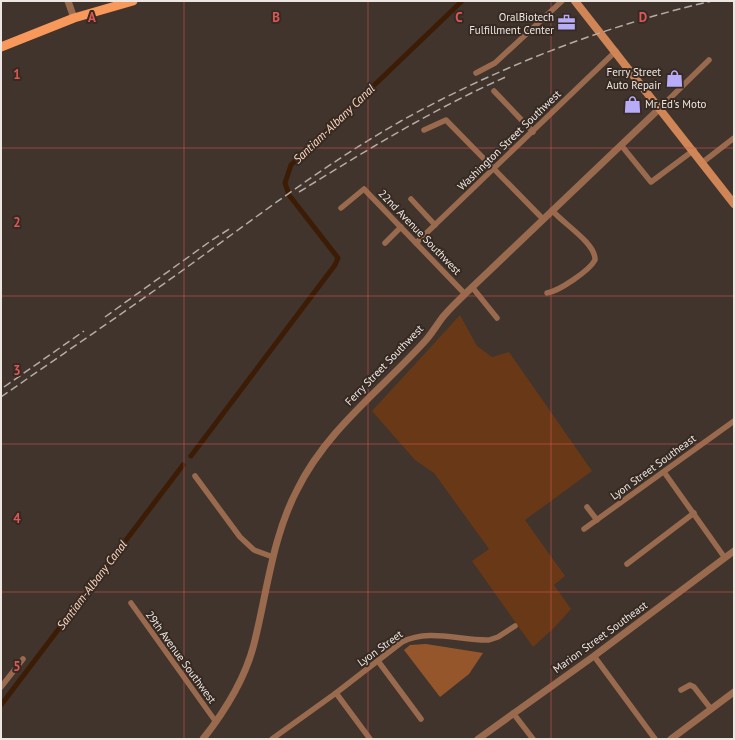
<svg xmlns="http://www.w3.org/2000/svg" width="735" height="740" font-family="'PT Sans',sans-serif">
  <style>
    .green { fill: #693816 }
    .forest { fill: #96562b }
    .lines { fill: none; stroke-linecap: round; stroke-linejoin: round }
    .canal { stroke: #3d1c05; stroke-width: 5 }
    .minor { stroke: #996a4d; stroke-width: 5.5 }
    .tertiary { stroke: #996a4d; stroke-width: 7 }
    .secondary { stroke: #cf8556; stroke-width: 8 }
    .primary { stroke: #f8995b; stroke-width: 9 }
    .rail { stroke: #b5aca6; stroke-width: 1.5; stroke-dasharray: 8 4; stroke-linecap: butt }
    .grid { fill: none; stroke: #dc5856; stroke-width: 1; stroke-opacity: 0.55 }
    .labels { text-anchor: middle; stroke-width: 4; stroke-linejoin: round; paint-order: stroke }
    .poi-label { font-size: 11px; fill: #eee6e1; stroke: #362a23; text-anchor: end }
    .street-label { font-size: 11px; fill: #eee6e1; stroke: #362a23 }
    .water-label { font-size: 12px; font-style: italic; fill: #fdd6c0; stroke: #362a23 }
    .grid-label { font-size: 13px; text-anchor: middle; font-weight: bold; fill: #dc5856; stroke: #362a23; stroke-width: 4; stroke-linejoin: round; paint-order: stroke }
  </style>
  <rect width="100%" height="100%" fill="#40342d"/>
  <path class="green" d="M 460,315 L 477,346 L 492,357 L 509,352 L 592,471 L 525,520 L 565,576 L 554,585 L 571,609 L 554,628 L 533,647 L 472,561 L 489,549 L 434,473 L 415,460 L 372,411 Z"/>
  <path class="forest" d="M 426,644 L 483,653 L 469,674 L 440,697 L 404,650 L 410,645 Z"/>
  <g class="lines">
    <g class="canal">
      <path d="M 191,456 L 335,265 L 338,258 L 289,195 L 285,183 L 291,165 L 462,1"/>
      <path d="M 1,705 L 183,465"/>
    </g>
    <g class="minor">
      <path d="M 476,73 L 495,63 L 562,1"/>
      <path d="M 494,91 L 533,132"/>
      <path d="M 660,108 L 709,60"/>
      <path d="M 424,130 L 446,120 L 543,219"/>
      <path d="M 621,145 L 651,182 L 694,150"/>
      <path d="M 703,162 L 734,138"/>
      <path d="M 411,199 L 435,225"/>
      <path d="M 341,208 L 364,189 L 465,294"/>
      <path d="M 385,243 L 401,227"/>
      <path d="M 416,243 L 616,51"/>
      <path d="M 472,287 L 497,318"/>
      <path d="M 547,293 C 559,291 589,271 595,260 C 596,243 562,223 552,210"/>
      <path d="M 664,472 L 725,558"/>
      <path d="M 195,476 L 240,537 L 254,550 L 273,557"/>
      <path d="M 587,507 L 597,520"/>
      <path d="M 584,529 L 734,421"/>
      <path d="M 627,564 L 694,513"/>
      <path d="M 131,603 L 216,722"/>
      <path d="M 594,656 L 655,739"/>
      <path d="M 378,661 L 421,719"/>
      <path d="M 1,687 L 23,659"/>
      <path d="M 681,690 L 690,685 L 694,687 L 711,709"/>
      <path d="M 336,693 L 370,739"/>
      <path d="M 513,713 L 533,739"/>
      <path d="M 272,739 L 336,693 L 402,642 C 429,628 461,641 489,640 L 498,637 L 515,626"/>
    </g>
    <g class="tertiary">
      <path d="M 68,1 L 74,18"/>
      <path d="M 203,739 C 225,711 245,679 254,644 C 267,593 272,538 297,490 C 327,429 381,390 426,340 C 432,333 437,325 442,318 C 449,309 457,302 465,294 L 660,108"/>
      <path d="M 478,739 L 594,656 L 734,551"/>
      <path d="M 671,739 L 734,692"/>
    </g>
    <path class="secondary" d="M 575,1 L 734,204"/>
    <path class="primary" d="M 1,47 L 74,18 L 133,1"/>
    <g class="rail">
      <path d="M 299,192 C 367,150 435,108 508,76"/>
      <path d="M 105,317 L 212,240 L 231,228"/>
      <path d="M 4,387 L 84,331"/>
      <path d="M 1,397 C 64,353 128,310 190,265 C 259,215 327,163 401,121 C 498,67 604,26 712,1"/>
    </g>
  </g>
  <path class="grid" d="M 184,1 L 184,739M 368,1 L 368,739M 551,1 L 551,739M 1,148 L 734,148M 1,296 L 734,296M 1,444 L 734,444M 1,592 L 734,592"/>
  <defs>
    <symbol id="office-bare" viewBox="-9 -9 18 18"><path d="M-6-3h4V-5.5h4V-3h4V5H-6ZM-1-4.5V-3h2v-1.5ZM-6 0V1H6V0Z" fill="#b8abf7" stroke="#362a23" stroke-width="2.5" paint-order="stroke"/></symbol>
    <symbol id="shop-bare" viewBox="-9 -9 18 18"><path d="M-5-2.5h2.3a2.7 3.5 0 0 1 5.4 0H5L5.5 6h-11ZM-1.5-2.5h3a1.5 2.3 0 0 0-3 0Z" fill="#b8abf7" stroke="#362a23" stroke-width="2.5" paint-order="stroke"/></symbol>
  </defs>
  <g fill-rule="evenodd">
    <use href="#office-bare" x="554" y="10" width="25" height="25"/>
    <use href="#shop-bare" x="662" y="66" width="25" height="25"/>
    <use href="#shop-bare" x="620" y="92" width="25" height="25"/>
  </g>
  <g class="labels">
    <g class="poi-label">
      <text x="554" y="21">OralBiotech<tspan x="554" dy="13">Fulfillment Center</tspan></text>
      <text x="661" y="76">Ferry Street<tspan x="661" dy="13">Auto Repair</tspan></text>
      <text x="645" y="108" text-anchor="start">Mr. Ed's Moto</text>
    </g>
    <g class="street-label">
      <text transform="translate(509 140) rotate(-44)" y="4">Washington Street Southwest</text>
      <text transform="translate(420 232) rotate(46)" y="4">22nd Avenue Southwest</text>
      <text transform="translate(384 365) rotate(-46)" y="4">Ferry Street Southwest</text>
      <text transform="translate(653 467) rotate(-36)" y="4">Lyon Street Southeast</text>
      <text transform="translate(600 637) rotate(-36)" y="4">Marion Street Southeast</text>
      <text transform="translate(380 648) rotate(-36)" y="4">Lyon Street</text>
      <text transform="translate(181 657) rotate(54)" y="4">29th Avenue Southwest</text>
    </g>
    <g class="water-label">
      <text transform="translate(334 124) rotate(-44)" y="4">Santiam-Albany Canal</text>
      <text transform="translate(92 585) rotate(-53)" y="4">Santiam-Albany Canal</text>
    </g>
  </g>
  <g class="grid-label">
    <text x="92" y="22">A</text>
    <text x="276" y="22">B</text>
    <text x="459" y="22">C</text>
    <text x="643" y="22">D</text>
    <text x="17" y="79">1</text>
    <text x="17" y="227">2</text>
    <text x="17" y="375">3</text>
    <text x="17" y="523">4</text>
    <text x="17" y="671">5</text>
  </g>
  <rect width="735" height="740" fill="none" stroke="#eee6e1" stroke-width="4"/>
</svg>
